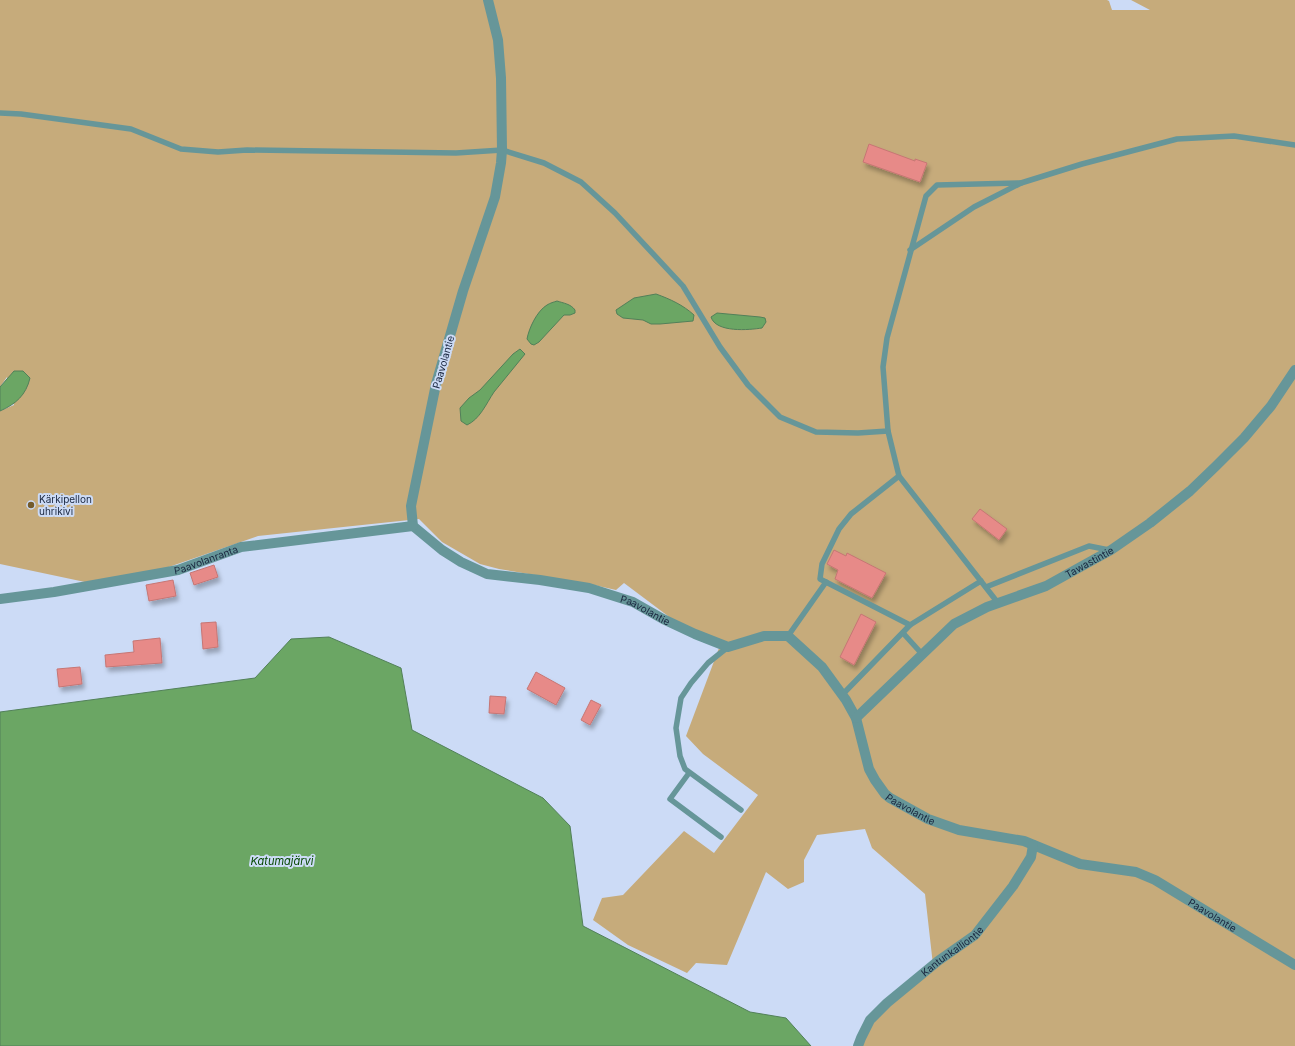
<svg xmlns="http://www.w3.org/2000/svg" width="1295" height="1046" font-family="Inter,sans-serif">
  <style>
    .green { fill: #c6ab7b }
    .water { fill: #6ba664; stroke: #528059 }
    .building { fill: #e78a88; stroke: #c67674; filter: url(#shadow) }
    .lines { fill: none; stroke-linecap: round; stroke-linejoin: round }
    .lane { stroke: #669699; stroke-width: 5.5 }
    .street { stroke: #669699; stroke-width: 10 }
    .poi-dot { fill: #745b2c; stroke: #ccdbf6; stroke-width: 1.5 }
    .labels { text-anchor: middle; stroke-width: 4; stroke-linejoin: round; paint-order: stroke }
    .street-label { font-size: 10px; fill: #19263f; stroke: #ccdbf6 }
    .poi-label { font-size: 10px; fill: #19263f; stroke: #ccdbf6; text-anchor: start }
    .water-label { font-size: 11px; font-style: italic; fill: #084802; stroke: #ccdbf6 }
  </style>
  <defs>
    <filter id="shadow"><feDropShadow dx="2.5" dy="4.5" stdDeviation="2" flood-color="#0004"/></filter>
  </defs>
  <rect width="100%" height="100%" fill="#ccdbf6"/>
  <path class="green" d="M 0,0 L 1107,0 L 1109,1 L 1112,10 L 1150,10 L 1131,0 L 1295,0 L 1295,1046 L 862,1046 L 870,1023 L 933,965 L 925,894 L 872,848 L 865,829 L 817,835 L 804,860 L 804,882 L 788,889 L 766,872 L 727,965 L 696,963 L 687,973 L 628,945 L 593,920 L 602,898 L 623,895 L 684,831 L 714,853 L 758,795 L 703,754 L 686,736 L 722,640 L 688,631 L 624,583 L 616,590 L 594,585 L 499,569 L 480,564 L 442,542 L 419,519 L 258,536 L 163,569 L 85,582 L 0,564 L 0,411 L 14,405 L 7,377 L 0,387 Z"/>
  <g class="water">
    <path d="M 656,294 C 670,299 683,305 694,315 L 693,321 L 660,324 L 651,324 L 643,320 L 623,318 L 617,314 L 616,310 L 634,298 Z"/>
    <path d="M 557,301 C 563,303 571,304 575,310 L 575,313 L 570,315 L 564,315 L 539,342 L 534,345 L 531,344 L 527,339 C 529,328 537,311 547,305 C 550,303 554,302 557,301 Z"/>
    <path d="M 717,313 L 760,317 L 765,318 L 766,322 L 762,328 C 749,330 716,333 711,317 Z"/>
    <path d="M 520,349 L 525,354 C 515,367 504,379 494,392 C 486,404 480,419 467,425 L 461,421 L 460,408 L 469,398 L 480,390 L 513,354 Z"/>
    <path d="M 14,371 L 23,371 L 30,378 C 26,395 16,404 0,411 L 0,387 Z"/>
    <path d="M 329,637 L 401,668 L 412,730 L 543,798 L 570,826 L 583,926 L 750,1012 L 786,1018 L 811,1046 L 0,1046 L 0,712 L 255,678 L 291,639 Z"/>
  </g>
  <g class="building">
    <path d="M 869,144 L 915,161 L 915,159 L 927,163 L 920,182 L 863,162 Z"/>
    <path d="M 980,509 L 1007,529 L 999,540 L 972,519 Z"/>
    <path d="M 834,550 L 846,556 L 847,553 L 886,573 L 872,598 L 835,579 L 838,570 L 827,564 Z"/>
    <path d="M 214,565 L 218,577 L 194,585 L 190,573 Z"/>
    <path d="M 173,580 L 176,596 L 149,601 L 146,585 Z"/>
    <path d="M 861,614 L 876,622 L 854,665 L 840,657 Z"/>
    <path d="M 216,622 L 218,647 L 203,649 L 201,623 Z"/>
    <path d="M 160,638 L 162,663 L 106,667 L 105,655 L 134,652 L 133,641 Z"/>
    <path d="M 80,667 L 82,684 L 59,687 L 57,669 Z"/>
    <path d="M 536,672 L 565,688 L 556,705 L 527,689 Z"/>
    <path d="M 490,696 L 506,697 L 504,714 L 489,713 Z"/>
    <path d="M 591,700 L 601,705 L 590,725 L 581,720 Z"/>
  </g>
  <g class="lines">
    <g class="lane">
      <path d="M 0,113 L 21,114 L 131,129 L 181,149 L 218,152 L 247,150 L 456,153 L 502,150 L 544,163 L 581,182 L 615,213 L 683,286 L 720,347 L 748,385 L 780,417 L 816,432 L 858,433 L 888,431"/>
      <path d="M 910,250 L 974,207 L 1021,183 L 1082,164 L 1177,139 L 1234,136 L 1295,145"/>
      <path d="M 899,476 L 851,514 L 839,529 L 822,564 L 820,579 L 910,625 L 981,581"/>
      <path d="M 986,587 L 1089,546 L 1109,550"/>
      <path d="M 998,603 L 899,476 L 888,431 L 883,367 L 887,338 L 926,196 L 937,185 L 1021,183"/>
      <path d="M 903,633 L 922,654"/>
      <path d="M 788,636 L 826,582"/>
      <path d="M 728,647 L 708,663 L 691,683 L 681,698 L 676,728 L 680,756 L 685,769 L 741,810"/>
      <path d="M 842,695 L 910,625"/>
      <path d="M 689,773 L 670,799 L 721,837"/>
    </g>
    <g class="street">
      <path id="s1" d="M 488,0 L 498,40 L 501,78 L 502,150 L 501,163 L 495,197 L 463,291 L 436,384 L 411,506 L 413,526 L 442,550 L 461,562 L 487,574 L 540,580 L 589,588 L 633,602 L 663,619 L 695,634 L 728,647 L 764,636 L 788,636 L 822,667 L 846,700 L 856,718 L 869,769 L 875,780 L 885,794 L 890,798 L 928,819 L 959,830 L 1024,841 L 1080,864 L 1136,872 L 1155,880 L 1295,965"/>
      <path id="s2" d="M 0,599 L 54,592 L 178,570 L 241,547 L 413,526"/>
      <path id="s3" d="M 856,718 L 954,624 L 987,607 L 1046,586 L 1111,550 L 1150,523 L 1190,491 L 1216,466 L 1244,438 L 1271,406 L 1295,370"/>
      <path id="s4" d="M 858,1046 L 861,1038 L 870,1020 L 887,1003 L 938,961 L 975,935 L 1013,886 L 1031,857 L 1033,845"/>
    </g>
  </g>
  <circle class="poi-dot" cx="31" cy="505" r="4"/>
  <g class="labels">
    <g class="street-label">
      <text transform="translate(443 362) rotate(-74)" y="4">Paavolantie</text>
      <text dy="4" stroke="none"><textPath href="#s2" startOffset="210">Paavolanranta</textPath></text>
      <text dy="4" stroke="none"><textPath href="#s3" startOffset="285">Tawastintie</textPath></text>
      <text dy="4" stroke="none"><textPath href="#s1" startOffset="792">Paavolantie</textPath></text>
      <text dy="4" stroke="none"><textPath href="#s1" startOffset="1164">Paavolantie</textPath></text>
      <text dy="4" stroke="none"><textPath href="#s1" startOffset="1488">Paavolantie</textPath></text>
      <text dy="4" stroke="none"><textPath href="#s4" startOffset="136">Kantunkalliontie</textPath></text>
    </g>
    <g class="poi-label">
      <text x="39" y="503">Kärkipellon<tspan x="39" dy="12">uhrikivi</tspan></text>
    </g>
    <g class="water-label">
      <text x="282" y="865">Katumajärvi</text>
    </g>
  </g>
</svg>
